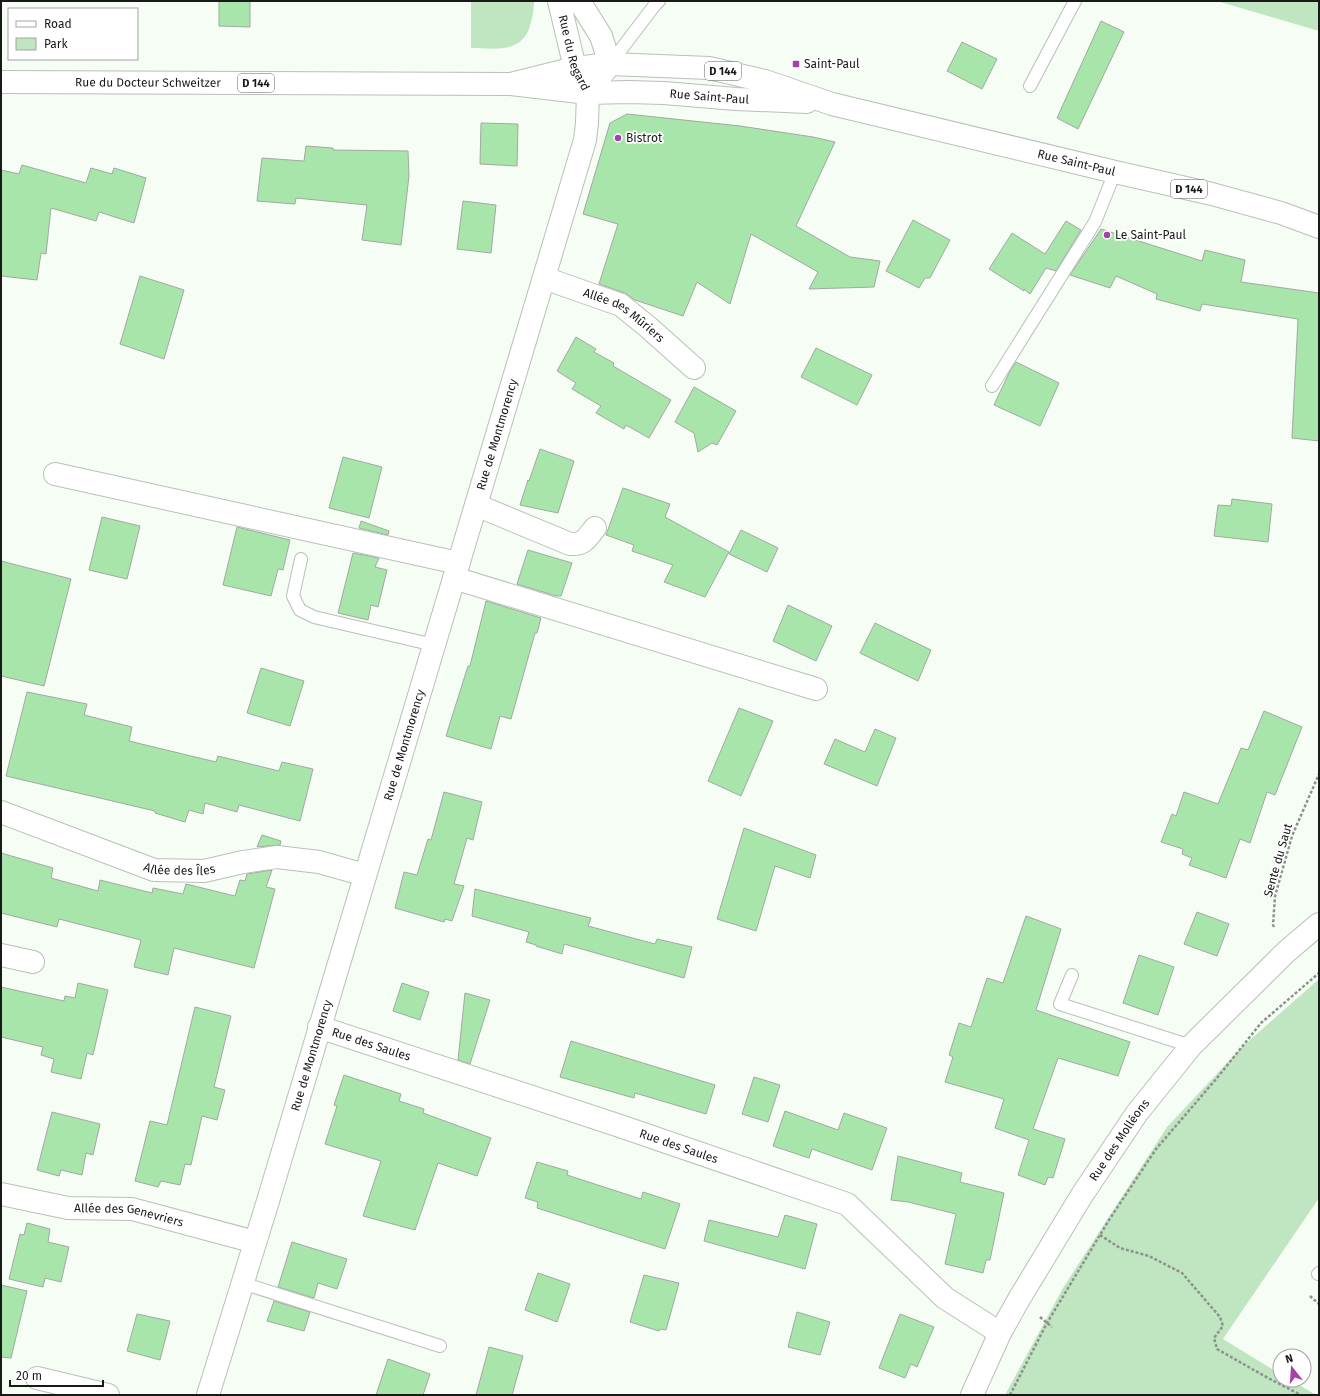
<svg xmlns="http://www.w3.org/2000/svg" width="1320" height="1396" font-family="'Fira Sans',sans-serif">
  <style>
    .green { fill: #c0e6c1 }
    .building { fill: #a8e5aa; stroke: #a1a9a1 }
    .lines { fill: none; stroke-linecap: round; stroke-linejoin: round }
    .service-casing { stroke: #b8c0b8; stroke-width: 14 }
    .minor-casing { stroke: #b8c0b8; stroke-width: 24 }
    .tertiary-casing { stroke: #b8c0b8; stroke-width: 24 }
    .primary-casing { stroke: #b8c0b8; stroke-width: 24 }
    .path { stroke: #8c928c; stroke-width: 2.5; stroke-dasharray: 3 2; stroke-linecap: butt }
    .service { stroke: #fff; stroke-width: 12 }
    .minor { stroke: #fff; stroke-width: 22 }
    .tertiary { stroke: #fff; stroke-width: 22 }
    .primary { stroke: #fff; stroke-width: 22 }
    .poi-dot { fill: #a442a9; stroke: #fff; stroke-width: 1.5 }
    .labels { text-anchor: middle; stroke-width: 3.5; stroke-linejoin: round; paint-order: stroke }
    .shield { fill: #fff; stroke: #5d5f5d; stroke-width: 1 }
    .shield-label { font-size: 11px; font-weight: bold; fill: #171a17 }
    .street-label { font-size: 12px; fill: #171a17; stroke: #fff }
    .poi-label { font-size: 12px; fill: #171a17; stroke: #fff; text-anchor: start }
  </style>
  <rect width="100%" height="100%" fill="#f5fdf5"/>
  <g class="green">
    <path d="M 471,1 L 534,1 C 534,12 532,19 529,29 C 519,54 493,48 471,48 Z"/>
    <path d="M 1217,1 L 1319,1 L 1319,31 Z"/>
    <path d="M 1319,979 L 1319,1198 L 1223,1339 L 1280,1374 L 1280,1380 L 1291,1380 L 1316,1395 L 1005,1395 L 1063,1288 L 1167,1127 L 1243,1046 Z"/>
  </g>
  <g class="building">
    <path d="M 219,1 L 250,1 L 250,27 L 219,26 Z"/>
    <path d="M 1101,21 L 1124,32 L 1078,129 L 1057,118 Z"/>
    <path d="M 962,42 L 997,59 L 982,89 L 947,71 Z"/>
    <path d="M 627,114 L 740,126 L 813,137 L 835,142 L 796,226 L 850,257 L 880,261 L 874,287 L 809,289 L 818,272 L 751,234 L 730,304 L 697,282 L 683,316 L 635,300 L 625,293 L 599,284 L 618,224 L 583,214 L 610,123 Z"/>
    <path d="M 481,123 L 518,124 L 517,166 L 480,164 Z"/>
    <path d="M 306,146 L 333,148 L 333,150 L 408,151 L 409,176 L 401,245 L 362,240 L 367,205 L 296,198 L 295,204 L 257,201 L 262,158 L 304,161 Z"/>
    <path d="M 22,165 L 86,183 L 91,168 L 112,174 L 114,168 L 146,178 L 134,223 L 99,212 L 96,221 L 51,208 L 46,254 L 41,253 L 37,280 L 1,276 L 1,170 L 19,174 Z"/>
    <path d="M 463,201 L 496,205 L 491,253 L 457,249 Z"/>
    <path d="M 913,220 L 950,240 L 930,278 L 925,278 L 919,288 L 886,271 Z"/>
    <path d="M 1066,221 L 1081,230 L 1056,271 L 1046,268 L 1030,294 L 1024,289 L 1024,291 L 989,269 L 1012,233 L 1045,254 Z"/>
    <path d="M 1101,229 L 1202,261 L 1205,250 L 1245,260 L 1241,282 L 1319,293 L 1319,441 L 1292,438 L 1298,319 L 1202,304 L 1200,311 L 1156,299 L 1157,294 L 1116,276 L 1110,288 L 1070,275 Z"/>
    <path d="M 140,276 L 184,290 L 164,359 L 120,344 Z"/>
    <path d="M 576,337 L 596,349 L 594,352 L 614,363 L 613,366 L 671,400 L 649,438 L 626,425 L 624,429 L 596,413 L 601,406 L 572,389 L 576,383 L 557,371 Z"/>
    <path d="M 816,348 L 872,375 L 857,405 L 801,377 Z"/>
    <path d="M 1016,362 L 1059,383 L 1040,426 L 994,405 L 1009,373 Z"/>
    <path d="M 694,387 L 736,411 L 717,445 L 712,443 L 698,452 L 694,433 L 675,422 Z"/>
    <path d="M 540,449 L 574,461 L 558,513 L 520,505 L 528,480 L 529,481 Z"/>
    <path d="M 343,457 L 382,467 L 369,518 L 329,508 Z"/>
    <path d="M 623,488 L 670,504 L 665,517 L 729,552 L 705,597 L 664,582 L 673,565 L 632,551 L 634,545 L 606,535 Z"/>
    <path d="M 1232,499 L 1272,504 L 1268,542 L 1214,536 L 1218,505 L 1231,506 Z"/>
    <path d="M 102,517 L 140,526 L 127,579 L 89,570 Z"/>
    <path d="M 361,521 L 389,531 L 388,535 L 359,528 Z"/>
    <path d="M 237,527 L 290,540 L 283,570 L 278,569 L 271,596 L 223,585 Z"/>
    <path d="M 741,530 L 778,548 L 767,572 L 729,554 Z"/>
    <path d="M 528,550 L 572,563 L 561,596 L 556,596 L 517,584 Z"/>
    <path d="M 353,553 L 379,558 L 375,567 L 387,570 L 378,607 L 371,605 L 368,620 L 338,613 Z"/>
    <path d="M 1,561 L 71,579 L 44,686 L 1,676 Z"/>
    <path d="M 486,601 L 541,618 L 537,633 L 535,633 L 511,719 L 500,716 L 491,749 L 446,736 L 468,666 L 470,666 Z"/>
    <path d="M 788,605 L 832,626 L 816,661 L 773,641 Z"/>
    <path d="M 875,623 L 931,650 L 918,681 L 860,653 Z"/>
    <path d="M 261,668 L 304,681 L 290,726 L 247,713 Z"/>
    <path d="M 27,692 L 87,704 L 84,715 L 132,727 L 129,741 L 216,762 L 218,756 L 279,771 L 282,762 L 313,769 L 300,821 L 239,805 L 237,812 L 205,803 L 203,814 L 189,810 L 185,822 L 155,813 L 155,811 L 6,776 Z"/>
    <path d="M 739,708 L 773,721 L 741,796 L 708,781 Z"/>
    <path d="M 1264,711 L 1302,727 L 1275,795 L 1267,792 L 1250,843 L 1240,839 L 1226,878 L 1189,865 L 1192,858 L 1182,854 L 1183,849 L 1161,842 L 1172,814 L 1176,816 L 1184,792 L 1218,804 L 1241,748 L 1248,750 Z"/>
    <path d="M 875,729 L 896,738 L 877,786 L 824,764 L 835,739 L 865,752 Z"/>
    <path d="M 444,792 L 482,802 L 473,840 L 467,838 L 454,884 L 464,886 L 452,921 L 445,919 L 444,922 L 395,908 L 404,872 L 417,875 L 428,839 L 431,840 Z"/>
    <path d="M 744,828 L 816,855 L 810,878 L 775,866 L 756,931 L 717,919 Z"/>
    <path d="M 262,835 L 281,841 L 280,845 L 257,847 Z"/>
    <path d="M 1,853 L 53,868 L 51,878 L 98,891 L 100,880 L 152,893 L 153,888 L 183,894 L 186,884 L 235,896 L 240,880 L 245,881 L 247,874 L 272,870 L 266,887 L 275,889 L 254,968 L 174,948 L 168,975 L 134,967 L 141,940 L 59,919 L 57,927 L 1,913 Z"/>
    <path d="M 475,889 L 591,918 L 588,926 L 655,944 L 657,939 L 692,947 L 684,978 L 564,944 L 562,954 L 536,946 L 536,945 L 526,942 L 529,932 L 472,916 Z"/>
    <path d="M 1197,912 L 1229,924 L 1217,956 L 1184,944 Z"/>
    <path d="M 1026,916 L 1061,929 L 1036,1010 L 1130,1042 L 1118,1076 L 1058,1058 L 1033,1129 L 1065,1139 L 1053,1178 L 1048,1177 L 1045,1185 L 1018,1175 L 1029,1140 L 995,1128 L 1004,1099 L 945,1082 L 953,1057 L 949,1055 L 959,1023 L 971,1027 L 987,978 L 1003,983 Z"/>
    <path d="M 1139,955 L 1174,967 L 1158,1015 L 1123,1003 Z"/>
    <path d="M 78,983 L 108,990 L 93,1055 L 87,1053 L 81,1079 L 51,1072 L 54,1059 L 41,1055 L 43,1047 L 1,1037 L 1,987 L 64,1001 L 65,996 L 75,998 Z"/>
    <path d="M 402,983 L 429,992 L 420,1020 L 393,1011 Z"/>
    <path d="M 465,993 L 490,1000 L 470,1064 L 458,1060 Z"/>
    <path d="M 195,1007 L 231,1016 L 214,1087 L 225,1090 L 217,1120 L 202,1116 L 191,1165 L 185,1164 L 180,1185 L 161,1181 L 158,1187 L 135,1181 L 150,1121 L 167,1125 Z"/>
    <path d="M 571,1041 L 715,1085 L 706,1114 L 635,1093 L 634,1098 L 560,1077 Z"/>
    <path d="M 344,1075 L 401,1094 L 399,1101 L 424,1109 L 423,1113 L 491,1138 L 477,1176 L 438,1163 L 415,1230 L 363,1216 L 381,1161 L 325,1144 L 337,1106 L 334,1105 Z"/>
    <path d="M 754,1077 L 780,1085 L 768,1122 L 742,1114 Z"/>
    <path d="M 785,1111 L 838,1130 L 844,1113 L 887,1128 L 872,1170 L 812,1149 L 809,1158 L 773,1146 Z"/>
    <path d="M 52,1112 L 100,1124 L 93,1155 L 86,1153 L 82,1175 L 61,1170 L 59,1176 L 37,1170 Z"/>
    <path d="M 898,1156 L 962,1173 L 960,1182 L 1004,1193 L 990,1260 L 986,1260 L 983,1273 L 945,1264 L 956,1214 L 908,1202 L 891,1200 Z"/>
    <path d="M 537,1162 L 568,1171 L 567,1175 L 641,1199 L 643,1192 L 680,1204 L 665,1249 L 537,1208 L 538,1202 L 525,1198 Z"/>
    <path d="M 785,1215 L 817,1224 L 805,1269 L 704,1241 L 709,1220 L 778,1237 Z"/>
    <path d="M 27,1223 L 50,1229 L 48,1242 L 69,1247 L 61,1282 L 45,1278 L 43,1287 L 9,1279 L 20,1234 L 24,1235 Z"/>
    <path d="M 292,1242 L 347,1259 L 337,1289 L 318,1283 L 314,1298 L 278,1287 Z"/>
    <path d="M 538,1273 L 570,1284 L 557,1322 L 525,1310 Z"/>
    <path d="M 644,1275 L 679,1283 L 666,1330 L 660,1329 L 659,1331 L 630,1322 Z"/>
    <path d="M 1,1285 L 27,1291 L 11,1358 L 1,1357 Z"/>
    <path d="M 274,1301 L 310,1312 L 304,1331 L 267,1321 Z"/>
    <path d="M 797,1312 L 830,1322 L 820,1355 L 788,1347 Z"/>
    <path d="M 137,1314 L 170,1321 L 160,1360 L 127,1351 Z"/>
    <path d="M 900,1314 L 934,1327 L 917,1367 L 911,1364 L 905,1378 L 879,1368 Z"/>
    <path d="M 489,1347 L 523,1356 L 512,1395 L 476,1395 Z"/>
    <path d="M 388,1359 L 430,1374 L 423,1395 L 376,1395 Z"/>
  </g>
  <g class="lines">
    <defs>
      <g id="service">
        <path d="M 610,64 L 654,6 L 659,1"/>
        <path d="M 1030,86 L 1075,1"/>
        <path d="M 992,386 L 1095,222 L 1115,172"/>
        <path d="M 301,559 L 293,596 L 300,610 L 314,617 L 434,645"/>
        <path d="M 1072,975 L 1060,1004 L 1191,1046"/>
        <path d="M 1318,1274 L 1319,1273"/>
        <path d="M 242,1283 L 440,1346"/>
      </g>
      <g id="minor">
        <path id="s1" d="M 559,1 L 575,68 L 588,93 L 610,64 L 601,36 L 579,1"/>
        <path id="s2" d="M 544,278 L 621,305 L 648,327 L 694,368"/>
        <path d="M 55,474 L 458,563"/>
        <path d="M 476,505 L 570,544 C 584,545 587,538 595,528"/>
        <path d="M 454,578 L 816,689"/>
        <path id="s3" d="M 1,812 L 154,870 L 204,871 L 243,862 L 277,857 L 319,862 L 365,875"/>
        <path d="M 1,955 L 33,962"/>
        <path id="s4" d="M 319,1027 L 617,1125 L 847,1204 L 945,1298 L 1000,1333"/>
        <path id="s5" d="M 1,1194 L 68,1208 L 132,1209 L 255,1242"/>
        <path d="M 37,1378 L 108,1395"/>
        <path id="s6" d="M 972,1395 L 1000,1333 L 1019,1299 L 1082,1195 L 1137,1113 L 1191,1046 L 1286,952 L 1319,924"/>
      </g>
      <g id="tertiary">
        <path id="s7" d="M 208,1395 L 268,1201 L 585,140 L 587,123 L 588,93"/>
      </g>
      <g id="primary">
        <path id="s8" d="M 1,82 L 511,84 L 588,93 L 628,92 L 664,93 L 736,99 L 807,102"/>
        <path id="s9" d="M 511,84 L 575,68 L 610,64 L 709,68 L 765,81 L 832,104 L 1115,172 L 1212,194 L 1281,213 L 1319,227"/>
      </g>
    </defs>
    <use href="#service" class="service-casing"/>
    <use href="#minor" class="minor-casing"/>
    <use href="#tertiary" class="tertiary-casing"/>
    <use href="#primary" class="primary-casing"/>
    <g class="path">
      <path d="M 1274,927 L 1273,925 L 1275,896 L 1292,836 L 1319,774"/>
      <path d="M 1100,1235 L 1120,1248 L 1149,1256 L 1182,1273 L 1220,1317 L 1223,1326 L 1214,1338 L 1217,1349 L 1268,1378 L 1301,1395"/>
      <path d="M 1310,1296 L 1319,1304"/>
      <path d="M 1040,1317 L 1052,1327"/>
      <path d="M 1010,1395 L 1047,1323 L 1109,1220 L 1156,1149 L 1217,1078 L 1261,1023 L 1319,973"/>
    </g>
    <use href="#service" class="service"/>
    <use href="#minor" class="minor"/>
    <use href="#tertiary" class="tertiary"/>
    <use href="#primary" class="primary"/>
  </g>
  <g class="poi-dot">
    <rect x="792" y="60" width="8" height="8" rx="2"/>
    <circle cx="618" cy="138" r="4"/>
    <circle cx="1107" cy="235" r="4"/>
  </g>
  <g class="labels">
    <g class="shield">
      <rect x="705" y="62" width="36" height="18" rx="3"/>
      <rect x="238" y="74" width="36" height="18" rx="3"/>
      <rect x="1171" y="180" width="36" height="18" rx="3"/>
    </g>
    <g class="shield-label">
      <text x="723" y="75">D 144</text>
      <text x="256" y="87">D 144</text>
      <text x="1189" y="193">D 144</text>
    </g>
    <g class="street-label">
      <text dy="4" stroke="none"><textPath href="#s1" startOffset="54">Rue du Regard</textPath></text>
      <text dy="4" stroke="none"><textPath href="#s8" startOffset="147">Rue du Docteur Schweitzer</textPath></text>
      <text dy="4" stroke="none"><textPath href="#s8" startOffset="709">Rue Saint-Paul</textPath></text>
      <text dy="4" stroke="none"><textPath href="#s9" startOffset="580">Rue Saint-Paul</textPath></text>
      <text dy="4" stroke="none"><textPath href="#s2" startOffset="89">Allée des Mûriers</textPath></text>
      <text dy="4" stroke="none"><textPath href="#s7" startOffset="1003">Rue de Montmorency</textPath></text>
      <text dy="4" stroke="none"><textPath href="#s7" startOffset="679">Rue de Montmorency</textPath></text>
      <text transform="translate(1278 860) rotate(-74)" y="4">Sente du Saut</text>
      <text dy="4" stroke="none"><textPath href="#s3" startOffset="189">Allée des Îles</textPath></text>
      <text dy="4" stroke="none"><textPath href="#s4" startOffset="55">Rue des Saules</textPath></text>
      <text dy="4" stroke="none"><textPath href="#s7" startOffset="355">Rue de Montmorency</textPath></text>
      <text dy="4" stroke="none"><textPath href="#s6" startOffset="295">Rue des Molléons</textPath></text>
      <text dy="4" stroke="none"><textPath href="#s4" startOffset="379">Rue des Saules</textPath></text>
      <text dy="4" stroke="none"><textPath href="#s5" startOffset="130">Allée des Genevriers</textPath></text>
    </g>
    <g class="poi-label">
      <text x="804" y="68">Saint-Paul</text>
      <text x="626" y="142">Bistrot</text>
      <text x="1115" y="239">Le Saint-Paul</text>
    </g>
  </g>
  <rect width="1320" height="1396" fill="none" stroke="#171a17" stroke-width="4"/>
  <rect x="8" y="8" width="130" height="52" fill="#ffffff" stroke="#a2a3a2"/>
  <rect x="16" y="21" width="20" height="6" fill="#ffffff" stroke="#a2a3a2"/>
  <text x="44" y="28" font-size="12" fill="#171a17">Road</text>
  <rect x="16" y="38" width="20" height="12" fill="#c0e6c1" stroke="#a2a3a2"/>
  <text x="44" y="48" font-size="12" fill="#171a17">Park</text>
  <g transform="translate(1292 1368) rotate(343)"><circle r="19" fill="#ffffff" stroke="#a2a3a2"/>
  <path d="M0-3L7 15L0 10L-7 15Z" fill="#a442a9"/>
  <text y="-6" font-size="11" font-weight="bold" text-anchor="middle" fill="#171a17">N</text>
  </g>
  <path d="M10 1380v6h93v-6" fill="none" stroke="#171a17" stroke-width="2"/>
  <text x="16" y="1380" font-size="12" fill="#171a17" stroke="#ffffff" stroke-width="3" paint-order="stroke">20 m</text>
</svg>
